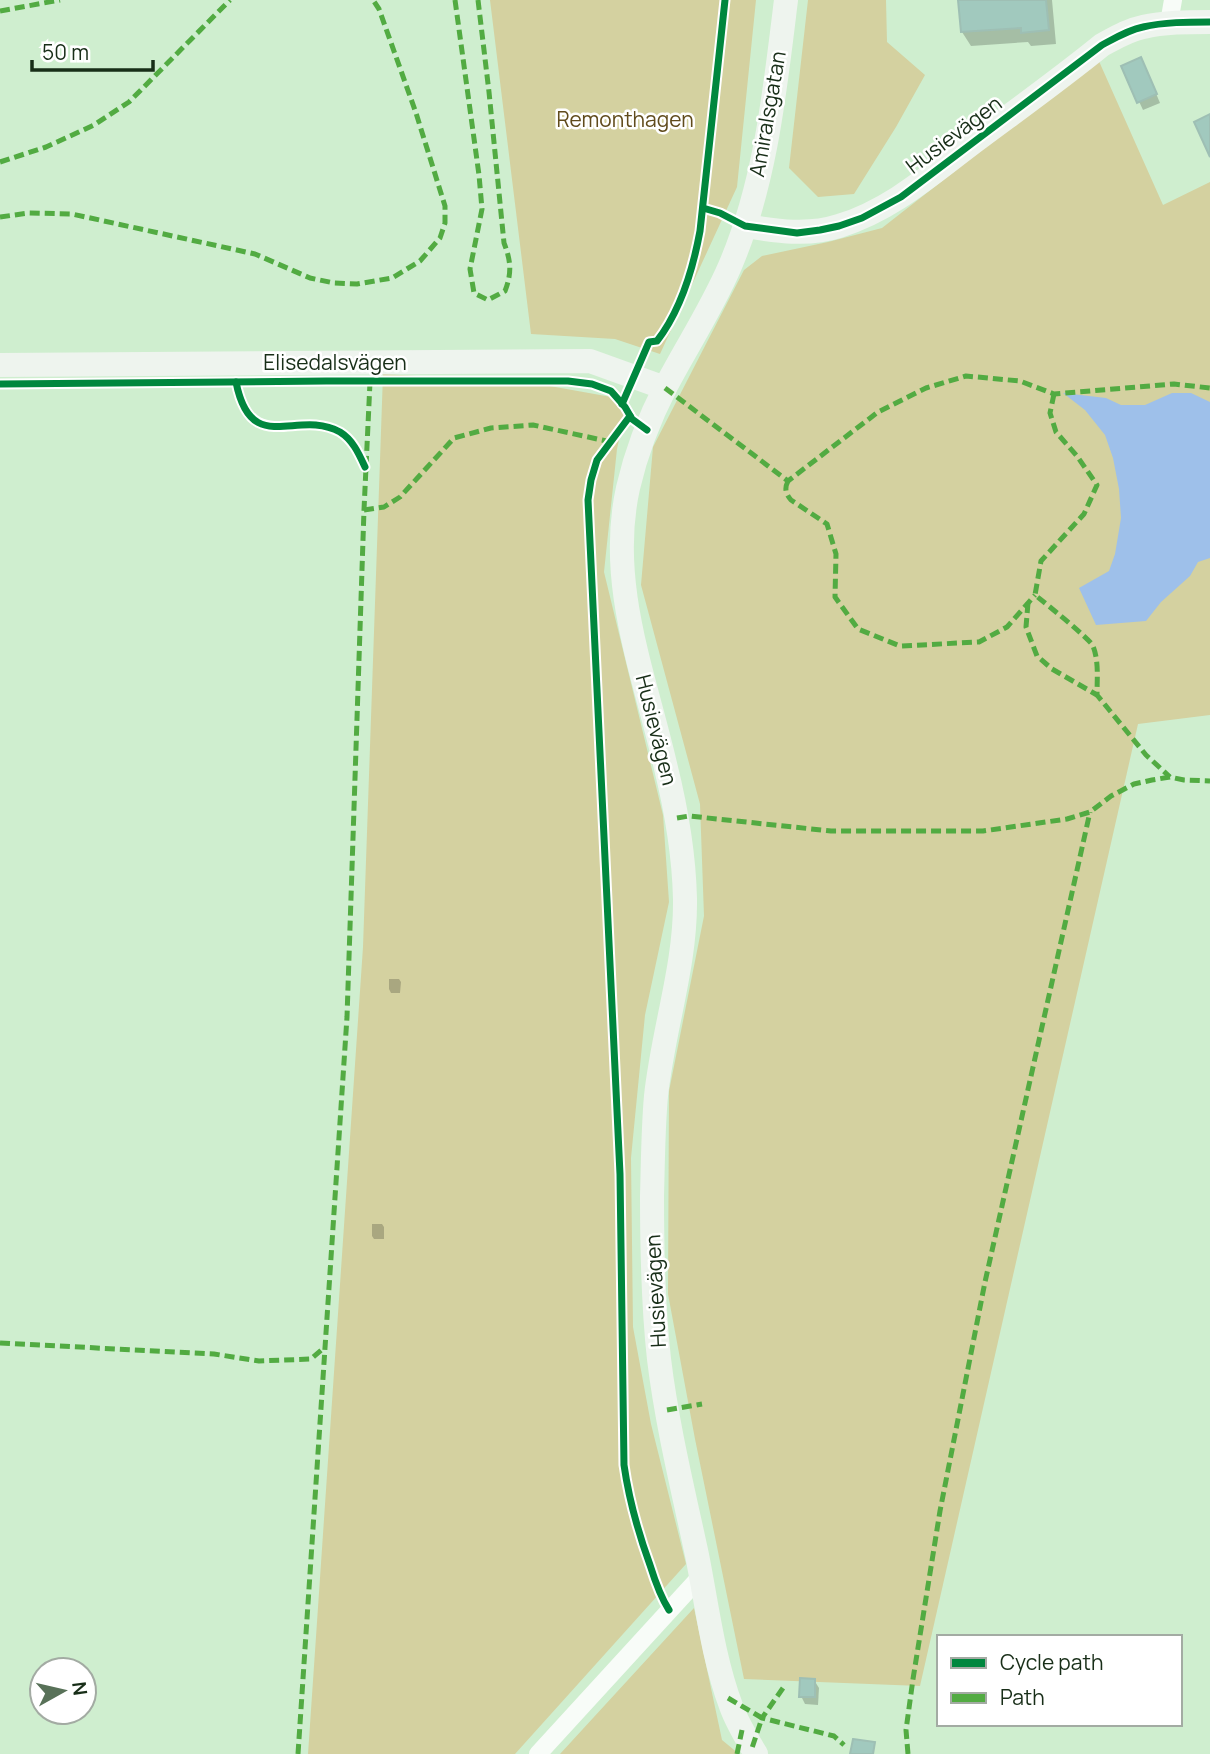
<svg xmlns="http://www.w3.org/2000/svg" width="1210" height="1754" font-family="Manrope,sans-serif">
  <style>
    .green { fill: #d4d1a0 }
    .water { fill: #9ec0ea }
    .shadow { fill: #0003 }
    .building { fill: #a1c9be; stroke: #9ebfb4; stroke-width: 2 }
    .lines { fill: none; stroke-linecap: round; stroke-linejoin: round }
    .street { stroke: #f8fcf8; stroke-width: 18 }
    .secondary { stroke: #eef4ee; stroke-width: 24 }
    .quiet { stroke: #52ab42; stroke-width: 5; stroke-dasharray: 10 5; stroke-linecap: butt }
    .cycleway-casing { stroke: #fff; stroke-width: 11 }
    .cycleway { stroke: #00873e; stroke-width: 7 }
    .labels { text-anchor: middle; stroke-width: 5; stroke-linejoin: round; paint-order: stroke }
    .street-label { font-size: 21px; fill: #182e18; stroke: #fff }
    .park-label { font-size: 21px; fill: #604b1c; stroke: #fff }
  </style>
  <rect width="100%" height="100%" fill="#cfeecf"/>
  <g class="green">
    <path d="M 490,0 L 756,0 L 737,187 L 660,354 L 615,339 L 531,334 Z"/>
    <path d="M 808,0 L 886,0 L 887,42 L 925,75 L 896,127 L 854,194 L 818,197 L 789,168 Z"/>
    <path d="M 1098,59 L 1163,205 L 1210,182 L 1210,715 L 1138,724 L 920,1686 L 744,1679 L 695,1439 L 668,1294 L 669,1091 L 704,916 L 700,804 L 641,585 L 653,447 L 744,270 L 762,256 L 828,242 L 882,228 Z"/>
    <path d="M 383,374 L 533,383 L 628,400 L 617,449 L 604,572 L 663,815 L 669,902 L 645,1015 L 631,1158 L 633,1327 L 651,1424 L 686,1564 L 515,1754 L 308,1754 L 363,947 Z"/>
    <path d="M 694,1608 L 722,1740 L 739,1754 L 560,1754 Z"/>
  </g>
  <path class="water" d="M 1063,393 L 1106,398 L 1121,405 L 1145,405 L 1172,393 L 1191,393 L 1210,402 L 1210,558 L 1198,562 L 1190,576 L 1161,602 L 1146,621 L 1096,625 L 1079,588 L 1109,571 L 1115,554 L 1121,518 L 1119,489 L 1113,458 L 1105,435 L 1085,410 Z"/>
  <g class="shadow">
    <path d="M 960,0 L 1052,0 L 1056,44 L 1031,46 L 1028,42 L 971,46 L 962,32 Z"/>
    <path d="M 1123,67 L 1145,67 L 1160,103 L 1143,110 Z"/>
    <path d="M 389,979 L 399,979 L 401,982 L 400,993 L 391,993 L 389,989 Z"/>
    <path d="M 372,1224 L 382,1224 L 384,1227 L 384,1239 L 374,1239 L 372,1236 Z"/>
    <path d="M 814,1680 L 819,1688 L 818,1705 L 805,1704 L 801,1696 Z"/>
  </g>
  <g class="building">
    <path d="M 958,0 L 1046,0 L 1049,30 L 1021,33 L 1021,28 L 961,32 Z"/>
    <path d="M 1141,57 L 1157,94 L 1137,103 L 1121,66 Z"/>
    <path d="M 1210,114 L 1210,157 L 1194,122 Z"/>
    <path d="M 800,1678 L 815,1679 L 815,1697 L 799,1697 Z"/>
    <path d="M 853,1739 L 875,1742 L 873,1754 L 850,1754 Z"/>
  </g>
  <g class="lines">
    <g class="street">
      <path d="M 1169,23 L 1173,0"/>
      <path d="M 538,1754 L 701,1576"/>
    </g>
    <g class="secondary">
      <path d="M 745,226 C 777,231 808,236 839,226 C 889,211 929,176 970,145 C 1014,112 1059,80 1102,45 C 1115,38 1128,30 1143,27 C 1164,22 1188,22 1210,22"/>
      <path d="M 0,365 L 590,361 L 665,388"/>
      <path d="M 756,1754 C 747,1739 737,1723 731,1706 C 713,1658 707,1605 697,1555 C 683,1490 667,1425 659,1359 C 653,1305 652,1250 652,1196 C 653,1163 653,1129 656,1096 C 663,1030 686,965 685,899 C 684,853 676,808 665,764 C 644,673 607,583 628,488 C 636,453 650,417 666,386 C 687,346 712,308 730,266 C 766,182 775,89 786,0"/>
    </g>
    <g class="quiet">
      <path d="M 455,0 L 479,175 L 482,209 L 470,269 L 474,293 L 488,300 L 505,291 C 512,273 511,261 504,243 L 489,92 L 478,0"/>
      <path d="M 0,11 L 60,0"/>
      <path d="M 0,162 L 46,147 L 94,125 L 129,102 L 230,0"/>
      <path d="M 0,217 L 29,213 L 72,214 L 255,254 L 310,278 L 334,283 L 357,284 L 392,278 L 420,261 L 440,238 L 445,223 L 445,206 L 416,113 L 379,9 L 373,0"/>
      <path d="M 665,388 L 788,481 L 878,412 L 926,388 L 966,376 L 1020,381 L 1054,394 L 1174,384 L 1210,388"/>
      <path d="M 1054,394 L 1050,413 L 1056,432 L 1077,456 L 1097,485 L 1084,514 L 1041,561 L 1035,595 C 1044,602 1091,640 1093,646 C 1099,661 1097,679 1097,695 L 1146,755 L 1170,777"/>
      <path d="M 788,481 C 784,489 786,494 791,500 L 827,524 L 836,554 L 835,597 L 858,629 L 900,646 L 979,642 L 1007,627 L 1035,595"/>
      <path d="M 364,510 L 384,507 L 400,497 L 454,438 L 491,428 L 533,425 L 611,442"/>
      <path d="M 1028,603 L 1026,627 L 1037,656 L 1052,669 L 1097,695"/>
      <path d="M 677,818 L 689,816 L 831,831 L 983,831 L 1067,819 L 1090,812 L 1111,796 L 1134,784 L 1152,780 L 1170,777 L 1184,780 L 1210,781"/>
      <path d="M 0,1343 L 214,1354 L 259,1361 L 311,1359 L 325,1347"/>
      <path d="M 667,1410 L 702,1404"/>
      <path d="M 783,1688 L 762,1718 L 834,1736 L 844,1745"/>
      <path d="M 728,1698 L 762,1718 L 752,1748"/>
      <path d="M 298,1754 L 347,1017 L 364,510 L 370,382"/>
      <path d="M 737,1754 L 742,1730"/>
      <path d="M 908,1754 L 906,1730 L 913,1679 L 940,1511 L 985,1282 L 1090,812"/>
    </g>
    <defs>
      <g id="cycleway">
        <path d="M 703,208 L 720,213 L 745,226 L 797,233 L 820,230 L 839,226 L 862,218 L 901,197 L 1102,45 C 1115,38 1128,30 1143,27 C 1164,22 1188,22 1210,22"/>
        <path d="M 236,382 C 251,458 297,408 340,432 C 353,440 359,454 365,467"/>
        <path d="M 0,384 L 326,381 L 568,381 L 592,384 L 611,391 L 625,407 L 632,419 L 647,430"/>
        <path d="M 622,404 L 649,342 L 657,341 C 681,310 693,269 700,231 L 725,0"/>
        <path d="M 630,416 L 597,460 L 591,480 L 588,500 L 620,1174 L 624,1465 C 629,1500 638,1532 650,1565 C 655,1581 660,1596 669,1610"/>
      </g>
    </defs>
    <use href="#cycleway" class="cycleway-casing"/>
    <use href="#cycleway" class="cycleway"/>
  </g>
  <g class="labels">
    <g class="street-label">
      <text transform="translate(768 114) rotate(-80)" y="7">Amiralsgatan</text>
      <text transform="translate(954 135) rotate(-37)" y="7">Husievägen</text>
      <text x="335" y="370">Elisedalsvägen</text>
      <text transform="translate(656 730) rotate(76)" y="7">Husievägen</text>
      <text transform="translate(656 1291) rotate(-93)" y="7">Husievägen</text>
    </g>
    <g class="park-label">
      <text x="625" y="127">Remonthagen</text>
    </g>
  </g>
  <rect x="937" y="1635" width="245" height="91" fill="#ffffff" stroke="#a3aba3" stroke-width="2"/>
  <rect x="951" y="1658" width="35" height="10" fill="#00873e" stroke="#a3aba3" stroke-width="2"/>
  <text x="1000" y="1670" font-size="21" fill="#182e18">Cycle path</text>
  <rect x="951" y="1693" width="35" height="10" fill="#52ab42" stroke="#a3aba3" stroke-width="2"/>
  <text x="1000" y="1705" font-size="21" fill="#182e18">Path</text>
  <g transform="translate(63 1691) rotate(82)"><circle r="33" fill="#ffffff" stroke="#a3aba3" stroke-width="2"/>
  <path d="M0-5L12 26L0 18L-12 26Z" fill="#587158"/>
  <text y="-10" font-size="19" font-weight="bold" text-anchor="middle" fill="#182e18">N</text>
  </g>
  <path d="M32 60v10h121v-10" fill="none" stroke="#182e18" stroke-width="3.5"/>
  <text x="42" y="60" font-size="21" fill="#182e18" stroke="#ffffff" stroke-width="5" paint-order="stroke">50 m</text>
</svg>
